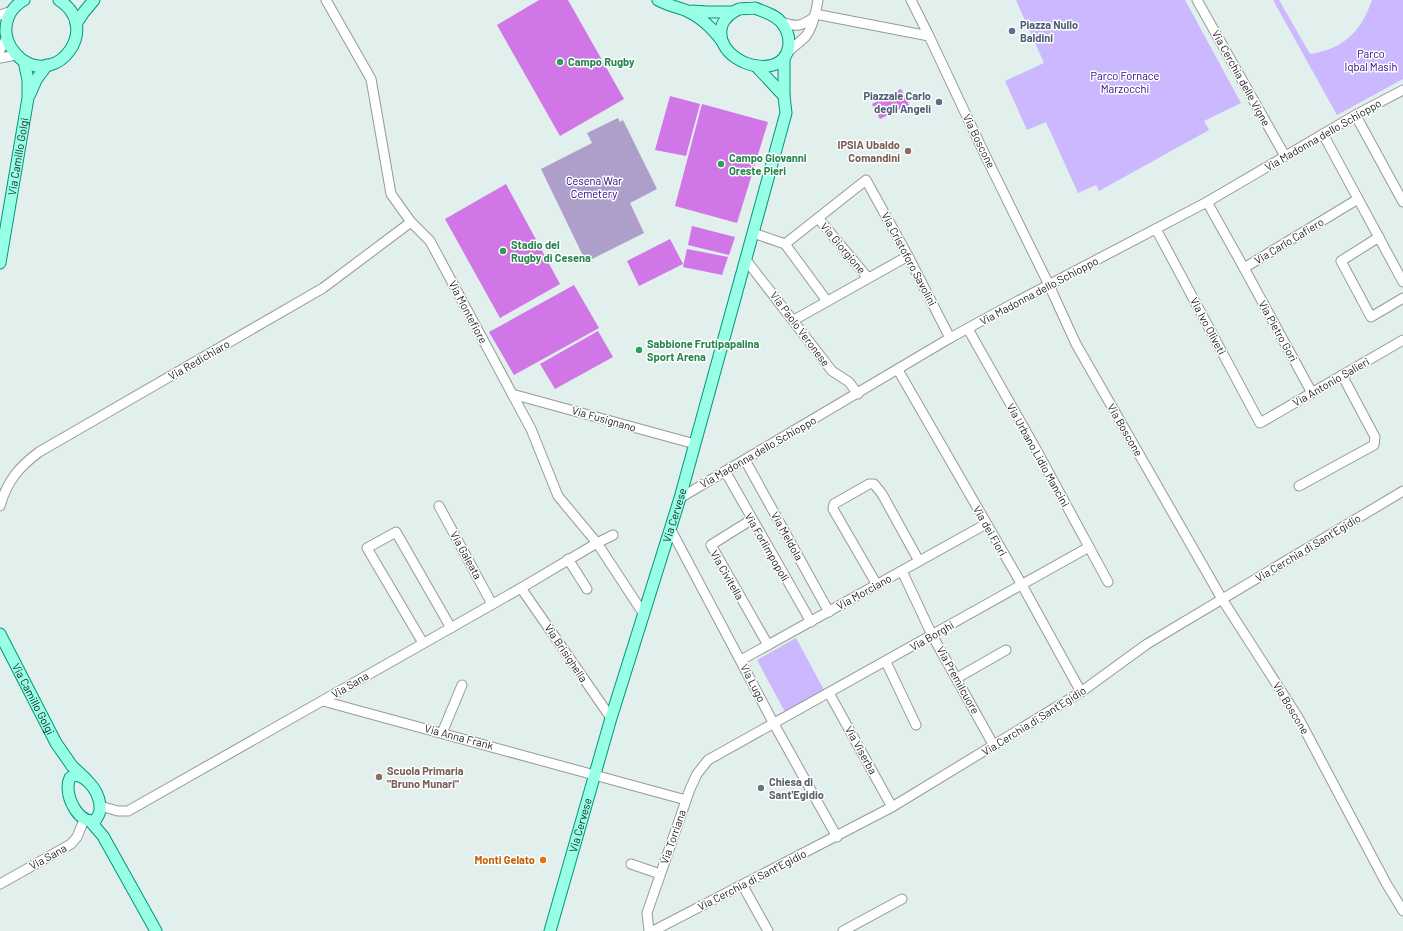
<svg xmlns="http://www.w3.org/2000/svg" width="1403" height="931" font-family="Barlow,sans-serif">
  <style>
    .cemetery { fill: #ae9fca }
    .park { fill: #cbb8ff }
    .pitch { fill: #d076e7 }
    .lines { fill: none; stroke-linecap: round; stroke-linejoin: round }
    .minor-casing { stroke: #999; stroke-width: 11 }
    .major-casing { stroke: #00957f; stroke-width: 13 }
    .minor { stroke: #fff; stroke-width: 9 }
    .major { stroke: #96ffe5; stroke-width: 11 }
    .service-dot { fill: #5c6f8a; stroke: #fff; stroke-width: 1.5 }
    .leisure-dot { fill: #2e9e5b; stroke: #fff; stroke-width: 1.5 }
    .education-dot { fill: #8d6e63; stroke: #fff; stroke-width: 1.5 }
    .worship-dot { fill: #6b7280; stroke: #fff; stroke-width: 1.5 }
    .food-dot { fill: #e8710a; stroke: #fff; stroke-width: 1.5 }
    .labels { text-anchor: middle; stroke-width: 3; stroke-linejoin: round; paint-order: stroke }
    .service-label { font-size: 11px; font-weight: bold; fill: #4e5e75; stroke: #fff; text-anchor: start }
    .park-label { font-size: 11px; fill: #240084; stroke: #fff }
    .leisure-label { font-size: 11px; font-weight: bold; fill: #27864d; stroke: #fff; text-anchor: start }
    .street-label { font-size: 11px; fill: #1c1c1c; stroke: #fff }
    .education-label { font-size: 11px; font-weight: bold; fill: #785e54; stroke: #fff; text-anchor: end }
    .worship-label { font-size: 11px; font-weight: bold; fill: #5b616d; stroke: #fff; text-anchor: start }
    .food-label { font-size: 11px; font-weight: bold; fill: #c56008; stroke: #fff; text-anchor: end }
  </style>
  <rect width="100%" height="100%" fill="#e1efed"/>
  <path class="cemetery" d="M 618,118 L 620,122 L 623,120 L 657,189 L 630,203 L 644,233 L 586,262 L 541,169 L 592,143 L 587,133 Z"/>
  <g class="park">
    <path d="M 1016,0 L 1185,0 L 1241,103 L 1204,121 L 1209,130 L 1099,191 L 1096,185 L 1078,193 L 1046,122 L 1027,130 L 1005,81 L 1044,63 Z"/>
    <path d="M 1273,0 L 1279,0 L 1310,54 C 1343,49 1361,32 1372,0 L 1403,0 L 1403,79 L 1337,115 Z"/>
    <path d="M 796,638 L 824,690 L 785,712 L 757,660 Z"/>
  </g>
  <g class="pitch">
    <path d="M 539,0 L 568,0 L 624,99 L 560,136 L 497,25 Z"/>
    <path d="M 901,89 L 909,105 L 880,119 L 872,104 Z"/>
    <path d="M 670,96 L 700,104 L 686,156 L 655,150 Z"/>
    <path d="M 702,104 L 768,122 L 737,223 L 675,206 Z"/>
    <path d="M 506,184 L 560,284 L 500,318 L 445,219 Z"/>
    <path d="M 692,226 L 735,237 L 729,255 L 688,245 Z"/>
    <path d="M 670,239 L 683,264 L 639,286 L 627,261 Z"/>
    <path d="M 687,249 L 728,257 L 722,275 L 683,267 Z"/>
    <path d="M 574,285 L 599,328 L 514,375 L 489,332 Z"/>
    <path d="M 598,331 L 613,357 L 555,389 L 540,364 Z"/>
  </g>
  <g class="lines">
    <defs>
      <g id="minor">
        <path d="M 326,0 L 371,79 L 391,194 L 411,222 L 430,241 L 531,429 L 558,496 L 597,543 L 643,613"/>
        <path d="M 911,0 L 929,36"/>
        <path d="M 1197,0 L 1285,156"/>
        <path d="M 815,14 L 929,36 L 985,155 L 1049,285 L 1076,344 L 1222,599 L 1299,719 L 1386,883 L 1403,911"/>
        <path d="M 0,15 L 12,11"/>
        <path d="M 781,22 C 796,27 800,27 813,18"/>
        <path d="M 0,50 L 7,38"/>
        <path d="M 788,52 C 793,47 800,42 805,37 C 813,28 816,12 818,0"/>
        <path d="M 0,58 L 16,55"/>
        <path d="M 1356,116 L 1403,202"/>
        <path d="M 1323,134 L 1403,282"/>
        <path d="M 1207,202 L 1244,268 L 1358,199"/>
        <path d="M 818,218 L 868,278"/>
        <path d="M 1156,229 L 1260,423 L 1403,340"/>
        <path d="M 753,233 L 785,244"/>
        <path d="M 1379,237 L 1341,261 L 1371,317 L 1403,298"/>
        <path d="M 785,244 L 866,180 L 908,256 L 950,338"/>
        <path d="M 785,244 L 827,301"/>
        <path d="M 746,260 L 832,371 L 849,382 L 858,394"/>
        <path d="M 1244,268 L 1312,393"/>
        <path d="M 794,320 L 908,256"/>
        <path d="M 968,329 L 1037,451 L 1108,582"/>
        <path d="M 898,370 L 1022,585 L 1081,692"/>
        <path d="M 512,394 L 695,444"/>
        <path d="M 745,460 L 829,612"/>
        <path d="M 725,471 L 811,622"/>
        <path d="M 1299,486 L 1374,445 L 1375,437 L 1342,375"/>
        <path d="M 680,498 L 950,338 L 1014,303 L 1207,202 L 1359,113 L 1403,90"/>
        <path d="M 0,506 C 7,481 19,467 39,452 L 323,288 L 411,222"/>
        <path d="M 439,506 L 492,604"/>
        <path d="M 751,520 L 711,545 L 768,645"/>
        <path d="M 670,528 L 774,724 L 837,837"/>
        <path d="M 568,559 L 587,589"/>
        <path d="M 902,571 L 932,635 L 994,746"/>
        <path d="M 877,585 L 833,509 L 834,504 L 869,484 L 874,484 L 882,494 L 919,561"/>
        <path d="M 521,588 L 611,718"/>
        <path d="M 423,643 L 367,548 L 396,532 L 451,628"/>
        <path d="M 741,660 L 986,524"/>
        <path d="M 886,662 L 916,725"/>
        <path d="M 957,678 L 1006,650"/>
        <path d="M 829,693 L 892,807"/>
        <path d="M 323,701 L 686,800"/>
        <path d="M 442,733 L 462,685"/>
        <path d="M 100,806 L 118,811 L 128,811 L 521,588 L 597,543 L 613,535"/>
        <path d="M 631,864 L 660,874"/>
        <path d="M 0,884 L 71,844 L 77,837 L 84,820"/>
        <path d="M 743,886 L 768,931"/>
        <path d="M 649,931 L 647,913 L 690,789 L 697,774 L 708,760 L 1089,547"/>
        <path d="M 653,931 L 892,807 L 1081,692 L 1147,644 L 1403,491"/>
        <path d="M 843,931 L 902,899"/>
      </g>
      <g id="major">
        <path d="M 24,0 C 12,7 5,19 6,33 C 7,44 13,52 21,59 C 58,87 102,27 59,0"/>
        <path d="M 658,0 C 667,5 677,7 685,10 C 701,17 711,27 722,41"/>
        <path d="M 755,8 C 764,12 774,14 781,22 C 793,36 792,59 773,65 C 750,72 714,52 722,25 C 725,18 732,12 739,9 C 744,8 750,9 755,8 Z"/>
        <path d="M 692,11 L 707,12 L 733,12"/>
        <path d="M 76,24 L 84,12 L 94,0"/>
        <path d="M 756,66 L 784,96"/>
        <path d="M 30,94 L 36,80 L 47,65"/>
        <path id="s1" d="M 0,263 L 28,98 L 28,80 L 24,61"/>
        <path id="s2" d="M 0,634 L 56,743 L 72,766 L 86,779"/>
        <path d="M 74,775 C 89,776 101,795 100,810 C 100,814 97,817 95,821 C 79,823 68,801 68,787 C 68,784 69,780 70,778 Z"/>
        <path d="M 90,821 L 103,836 L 156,931"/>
        <path id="s3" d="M 550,931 L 611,718 L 680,498 L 786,113 L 784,96 L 784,58"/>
      </g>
    </defs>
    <use href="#minor" class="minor-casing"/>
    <use href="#major" class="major-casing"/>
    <use href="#minor" class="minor"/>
    <use href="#major" class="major"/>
  </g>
  <g class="service-dot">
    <circle cx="1012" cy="31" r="4"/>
    <circle cx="939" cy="102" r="4"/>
  </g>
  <g class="leisure-dot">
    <circle cx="560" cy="62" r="4"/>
    <circle cx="721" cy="164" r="4"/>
    <circle cx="503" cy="251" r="4"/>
    <circle cx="639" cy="350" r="4"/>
  </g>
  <g class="education-dot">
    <circle cx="908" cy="151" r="4"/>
    <circle cx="379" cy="777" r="4"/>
  </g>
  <circle class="worship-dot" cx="761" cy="788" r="4"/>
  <circle class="food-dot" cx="543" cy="860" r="4"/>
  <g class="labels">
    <g class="service-label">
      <text x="1020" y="29">Piazza Nullo<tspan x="1020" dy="13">Baldini</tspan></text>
      <text x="931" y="100" text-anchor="end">Piazzale Carlo<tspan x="931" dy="13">degli Angeli</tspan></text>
    </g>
    <g class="park-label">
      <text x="1371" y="58">Parco<tspan x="1371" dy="13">Iqbal Masih</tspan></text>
      <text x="1125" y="80">Parco Fornace<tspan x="1125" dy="13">Marzocchi</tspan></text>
      <text x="594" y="185">Cesena War<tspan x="594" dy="13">Cemetery</tspan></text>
    </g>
    <g class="leisure-label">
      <text x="568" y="66">Campo Rugby</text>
      <text x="729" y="162">Campo Giovanni<tspan x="729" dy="13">Oreste Pieri</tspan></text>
      <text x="511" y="249">Stadio del<tspan x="511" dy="13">Rugby di Cesena</tspan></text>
      <text x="647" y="348">Sabbione Frutipapalina<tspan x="647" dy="13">Sport Arena</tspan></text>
    </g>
    <g class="street-label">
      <text transform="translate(1241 78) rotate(61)" y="4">Via Cerchia delle Vigne</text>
      <text transform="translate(1323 135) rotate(-30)" y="4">Via Madonna dello Schioppo</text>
      <text transform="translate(979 141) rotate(64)" y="4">Via Boscone</text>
      <text dy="4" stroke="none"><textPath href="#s1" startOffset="108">Via Camillo Golgi</textPath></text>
      <text transform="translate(1289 241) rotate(-31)" y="4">Via Carlo Cafiero</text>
      <text transform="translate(843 248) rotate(50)" y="4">Via Giorgione</text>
      <text transform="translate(909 259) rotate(62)" y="4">Via Cristoforo Savolini</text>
      <text transform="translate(1039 291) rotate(-28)" y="4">Via Madonna dello Schioppo</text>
      <text transform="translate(468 312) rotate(62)" y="4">Via Montefiore</text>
      <text transform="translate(1208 326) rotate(62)" y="4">Via Ivo Oliveti</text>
      <text transform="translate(800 329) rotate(53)" y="4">Via Paolo Veronese</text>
      <text transform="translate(1278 331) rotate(61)" y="4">Via Pietro Gori</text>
      <text transform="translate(199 360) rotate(-30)" y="4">Via Redichiaro</text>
      <text transform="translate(1331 382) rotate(-30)" y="4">Via Antonio Salieri</text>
      <text transform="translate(604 419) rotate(16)" y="4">Via Fusignano</text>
      <text transform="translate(1125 430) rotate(60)" y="4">Via Boscone</text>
      <text transform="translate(758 452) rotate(-30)" y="4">Via Madonna dello Schioppo</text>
      <text transform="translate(1038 455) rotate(61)" y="4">Via Urbano Lidio Mancini</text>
      <text dy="4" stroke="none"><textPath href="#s3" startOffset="434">Via Cervese</textPath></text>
      <text transform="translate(990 531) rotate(60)" y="4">Via dei Fiori</text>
      <text transform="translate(787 536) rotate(61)" y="4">Via Meldola</text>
      <text transform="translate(767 547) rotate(60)" y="4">Via Forlimpopoli</text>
      <text transform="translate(1308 548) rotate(-31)" y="4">Via Cerchia di Sant'Egidio</text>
      <text transform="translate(466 555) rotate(61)" y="4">Via Galeata</text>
      <text transform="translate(727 575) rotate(60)" y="4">Via Civitella</text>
      <text transform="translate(864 592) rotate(-29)" y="4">Via Morciano</text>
      <text transform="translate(932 636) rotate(-30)" y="4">Via Borghi</text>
      <text transform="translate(566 653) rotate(56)" y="4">Via Brisighella</text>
      <text transform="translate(958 680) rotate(61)" y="4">Via Premilcuore</text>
      <text transform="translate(753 683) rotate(63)" y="4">Via Lugo</text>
      <text transform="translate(350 685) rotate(-30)" y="4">Via Sana</text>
      <text dy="4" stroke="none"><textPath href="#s2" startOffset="73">Via Camillo Golgi</textPath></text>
      <text transform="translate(1291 708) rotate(59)" y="4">Via Boscone</text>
      <text transform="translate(1034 721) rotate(-32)" y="4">Via Cerchia di Sant'Egidio</text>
      <text transform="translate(459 737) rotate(15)" y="4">Via Anna Frank</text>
      <text transform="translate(861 750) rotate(61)" y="4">Via Viserba</text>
      <text dy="4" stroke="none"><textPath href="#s3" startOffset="110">Via Cervese</textPath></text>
      <text transform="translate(673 837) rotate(-71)" y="4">Via Torriana</text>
      <text transform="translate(48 857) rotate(-29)" y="4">Via Sana</text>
      <text transform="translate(752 880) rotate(-27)" y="4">Via Cerchia di Sant'Egidio</text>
    </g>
    <g class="education-label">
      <text x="900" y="149">IPSIA Ubaldo<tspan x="900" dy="13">Comandini</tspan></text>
      <text x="387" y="775" text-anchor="start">Scuola Primaria<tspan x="387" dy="13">"Bruno Munari"</tspan></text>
    </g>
    <g class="worship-label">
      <text x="769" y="786">Chiesa di<tspan x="769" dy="13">Sant'Egidio</tspan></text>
    </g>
    <g class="food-label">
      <text x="535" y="864">Monti Gelato</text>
    </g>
  </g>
</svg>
